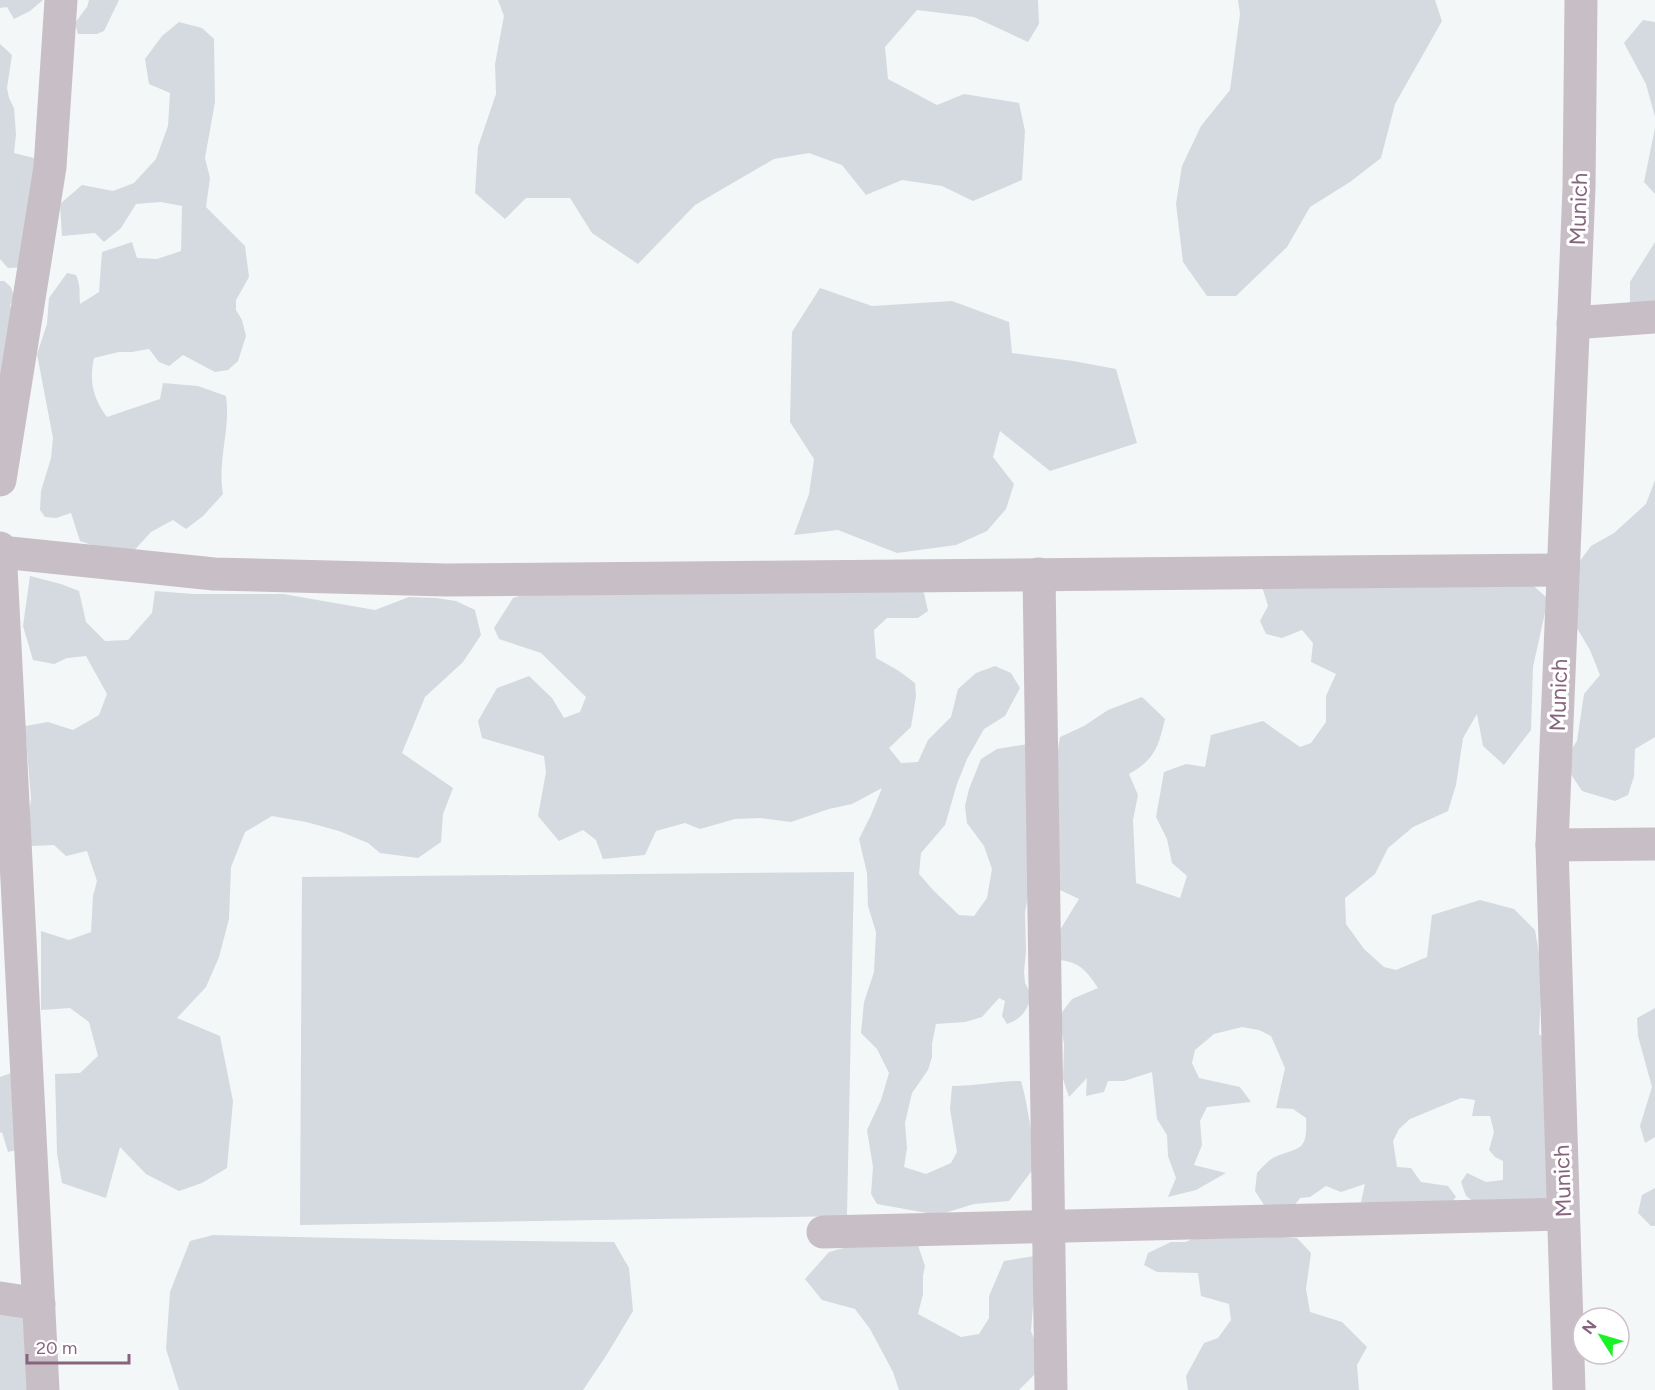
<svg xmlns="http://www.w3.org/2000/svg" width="1655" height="1390" font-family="Figtree,sans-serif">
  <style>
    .green { fill: #d4dae0 }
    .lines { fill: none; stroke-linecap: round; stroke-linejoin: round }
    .minor { stroke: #c8bfc6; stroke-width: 33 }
    .labels { text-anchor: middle; stroke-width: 6; stroke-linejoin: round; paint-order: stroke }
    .street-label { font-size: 22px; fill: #87647e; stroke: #fff }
  </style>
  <rect width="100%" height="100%" fill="#f4f7f7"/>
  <g class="green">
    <path d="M 0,0 L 43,0 L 30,11 L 14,19 L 7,7 L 0,8 Z"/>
    <path d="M 89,0 L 119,0 L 104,31 L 97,34 L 78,34 L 75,23 L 87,7 Z"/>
    <path d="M 498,0 L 1038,0 L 1039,24 L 1028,42 L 974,17 L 917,10 L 885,47 L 888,79 L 937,105 L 964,94 L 1019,103 L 1025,131 L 1022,180 L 973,201 L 942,186 L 902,180 L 866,195 L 842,165 L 809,153 L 774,159 L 695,205 L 638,264 L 592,233 L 570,198 L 526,198 L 505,219 L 475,193 L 478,147 L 496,94 L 495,64 L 504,16 Z"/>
    <path d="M 1238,0 L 1435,0 L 1442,21 L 1395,104 L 1381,158 L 1350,182 L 1310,207 L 1287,247 L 1236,296 L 1207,296 L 1183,262 L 1176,204 L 1182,166 L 1201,126 L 1230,90 L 1240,14 Z"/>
    <path d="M 1643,20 L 1655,22 L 1655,117 L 1646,84 L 1624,43 Z"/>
    <path d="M 179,22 L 202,28 L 214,39 L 215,102 L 205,158 L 210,178 L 206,207 L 245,246 L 249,277 L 236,300 L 236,310 L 242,320 L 246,336 L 238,361 L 228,370 L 215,372 L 183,355 L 169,366 L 159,362 L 149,349 L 132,352 L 119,352 L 94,358 C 89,381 93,399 107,417 L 160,399 L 163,383 L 198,386 L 226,396 C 231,429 217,460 223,494 L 203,516 L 186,529 L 173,520 L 151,532 L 128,557 L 80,541 L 71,513 L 56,518 L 45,517 L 40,510 L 41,491 L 51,458 L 53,438 L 37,354 L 47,324 L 49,298 L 67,273 L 76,275 C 81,286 79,292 80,304 L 99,292 L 102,252 L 132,242 L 137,258 L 157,259 L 181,251 L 182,206 L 161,202 L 136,204 L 121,228 L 104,242 L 95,233 L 62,236 L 60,204 L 82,185 L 113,191 L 134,183 L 156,159 L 168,126 L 170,93 L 149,84 L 145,59 L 162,36 Z"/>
    <path d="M 0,44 L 12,55 L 7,88 L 9,98 L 14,108 L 16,134 L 14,153 L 34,158 L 38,164 L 28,267 L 8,268 L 0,259 Z"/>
    <path d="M 1655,128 L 1655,194 L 1644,182 Z"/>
    <path d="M 1655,242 L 1655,304 L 1630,307 L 1630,282 Z"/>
    <path d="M 0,281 L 4,281 L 11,287 L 14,297 L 10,306 L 14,312 L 0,434 Z"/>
    <path d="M 820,288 L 872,306 L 952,301 L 1009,322 L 1012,353 L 1073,361 L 1116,369 L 1137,443 L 1050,471 L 1000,431 L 993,457 L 1014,484 L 1006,509 L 987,531 L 956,545 L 897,553 L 838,530 L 794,535 L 809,494 L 814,459 L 790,422 L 792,332 Z"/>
    <path d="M 1655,480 L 1655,737 L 1635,749 L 1634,776 L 1628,795 L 1615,801 L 1582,791 L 1563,762 L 1577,741 L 1584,694 L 1600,675 L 1590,650 L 1574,623 L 1577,565 L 1591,546 L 1614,533 L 1646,504 Z"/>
    <path d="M 30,576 L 61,584 L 79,591 L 86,622 L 105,641 L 128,640 L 152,613 L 155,591 L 193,594 L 283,594 L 375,610 L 409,597 L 436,598 L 456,601 L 475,610 L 481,635 L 463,662 L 425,697 L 402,753 L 453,788 L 443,814 L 441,842 L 418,858 L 380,853 L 368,843 L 339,831 L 306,822 L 272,816 L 245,832 L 231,867 L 229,919 L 219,957 L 206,987 L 177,1018 L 220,1036 L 233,1101 L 227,1168 L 202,1183 L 179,1191 L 146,1174 L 120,1147 L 106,1198 L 62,1183 L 57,1153 L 55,1074 L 80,1073 L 98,1056 L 89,1022 L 70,1008 L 41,1010 L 41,931 L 69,940 L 91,932 L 93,896 L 97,881 L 87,851 L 66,856 L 54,845 L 31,846 L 28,827 L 31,798 L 25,726 L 48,722 L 73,730 L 99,715 L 107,694 L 86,656 L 67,658 L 54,664 L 33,660 L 23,626 Z"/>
    <path d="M 1523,576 L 1548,599 L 1533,667 L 1531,730 L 1504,765 L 1483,746 L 1477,714 L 1463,738 L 1456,785 L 1448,811 L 1413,827 L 1388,848 L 1375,874 L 1345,898 L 1346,924 L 1364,949 L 1384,967 L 1396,970 L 1427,957 L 1432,915 L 1480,900 L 1514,909 L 1535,930 L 1542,971 L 1539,1034 L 1551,1044 L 1548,1197 L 1530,1204 L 1473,1201 L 1466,1196 L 1461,1182 L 1467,1173 L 1486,1182 L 1503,1180 L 1503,1161 L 1495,1157 L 1489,1150 L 1494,1132 L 1490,1116 L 1472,1116 L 1475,1100 L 1461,1098 L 1410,1119 L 1399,1129 L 1393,1141 L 1397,1167 L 1411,1168 L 1421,1182 L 1448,1186 L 1456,1197 L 1448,1207 L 1379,1206 L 1361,1202 L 1365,1184 L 1341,1192 L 1326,1186 L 1310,1197 L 1300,1198 L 1294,1206 L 1266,1208 L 1255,1191 L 1257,1173 C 1262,1168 1268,1160 1275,1157 C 1299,1146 1308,1153 1306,1118 L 1293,1109 L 1276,1108 L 1285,1068 L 1271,1036 L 1259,1030 L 1242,1027 L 1214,1034 L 1195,1050 L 1192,1063 L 1199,1078 L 1240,1087 L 1251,1102 L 1207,1107 L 1200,1121 L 1202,1145 L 1194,1165 L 1226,1173 L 1196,1190 L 1168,1197 L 1176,1178 L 1168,1156 L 1167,1135 L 1157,1119 L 1152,1072 L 1124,1081 L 1108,1081 L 1104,1092 L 1086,1096 L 1087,1078 L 1069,1097 L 1063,1079 L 1064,1044 L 1059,1016 L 1072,999 L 1098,988 C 1084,967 1079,962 1053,959 L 1055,938 L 1079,899 L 1058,889 L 1057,755 L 1060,737 L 1084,726 L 1108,710 L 1142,697 L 1165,719 C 1158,748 1155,759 1129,774 L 1138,795 L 1133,820 L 1136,883 L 1180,898 L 1187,876 L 1172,863 L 1167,839 L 1156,817 L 1164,772 L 1186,764 L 1205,767 L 1211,735 L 1263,721 L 1300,747 L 1311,743 L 1326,722 L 1326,696 L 1336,674 L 1311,662 L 1313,643 L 1302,630 L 1282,638 L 1266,634 L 1260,621 L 1268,606 L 1260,580 Z"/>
    <path d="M 554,584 L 910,584 L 924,593 L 928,611 L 918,618 L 887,618 L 874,630 L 876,658 L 899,671 L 915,683 L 916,696 L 911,727 L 889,748 L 901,763 L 918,762 L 928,740 L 951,717 L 958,689 L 976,673 L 995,666 L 1011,673 L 1020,688 L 1005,716 L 984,729 L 967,759 L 957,784 L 945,825 L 921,853 L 919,874 L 934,891 L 959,915 L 974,916 L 987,898 L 992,869 L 984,846 L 967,823 L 965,806 L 969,789 L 981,759 L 997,749 L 1028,744 L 1029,892 L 1025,912 L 1026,951 L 1024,972 L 1025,983 L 1032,996 C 1026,1011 1023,1018 1007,1024 L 1002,1016 L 1005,1001 L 999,998 L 982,1017 L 965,1022 L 936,1024 L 932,1044 L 932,1057 L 928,1070 L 912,1093 L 905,1123 L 907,1148 L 904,1167 L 926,1174 L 951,1163 L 957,1152 L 950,1109 L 952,1086 C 975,1086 998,1081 1021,1081 C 1029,1109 1031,1136 1037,1164 L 1009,1201 L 974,1204 L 938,1215 L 877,1204 L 871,1194 L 873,1167 L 867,1130 L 881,1100 L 889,1073 L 877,1049 L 861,1033 L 864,1002 L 874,972 L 876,932 L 868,906 L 867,873 L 859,839 L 871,815 L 882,788 L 852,804 L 829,809 L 791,822 L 760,818 L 735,819 L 700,829 L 685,823 L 656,831 L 645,855 L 603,859 L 596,840 L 583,830 L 559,841 L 538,816 L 546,772 L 544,756 L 482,738 L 478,721 L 497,688 L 529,676 L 552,698 L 564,718 L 580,712 L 586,697 L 541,653 L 499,639 L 494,628 L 513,598 Z"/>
    <path d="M 854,872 L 847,1216 L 300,1225 L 302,877 Z"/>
    <path d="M 1655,1008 L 1655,1137 L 1645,1143 L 1640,1126 L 1652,1087 L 1638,1036 L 1637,1018 Z"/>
    <path d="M 11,1073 L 20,1149 L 8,1152 L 2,1132 L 0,1133 L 0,1077 Z"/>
    <path d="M 1655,1188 L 1655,1226 L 1651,1226 L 1638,1213 L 1642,1195 Z"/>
    <path d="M 1207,1231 L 1297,1238 L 1311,1253 L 1306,1289 L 1310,1312 L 1342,1322 L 1367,1347 L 1357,1365 L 1359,1390 L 1188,1390 L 1186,1376 L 1204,1343 L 1218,1338 L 1231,1320 L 1229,1304 L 1201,1296 L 1198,1273 L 1157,1272 L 1144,1265 L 1148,1253 L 1171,1242 L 1186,1242 Z"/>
    <path d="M 213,1235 C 347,1238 480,1241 614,1242 L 629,1268 L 633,1311 L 606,1356 L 583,1390 L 179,1390 L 166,1349 L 170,1292 L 190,1241 Z"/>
    <path d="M 917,1242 L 925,1266 L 923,1276 L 923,1294 L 918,1314 L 961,1337 L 979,1334 L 989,1318 L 989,1296 L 1004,1261 L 1034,1256 L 1035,1280 L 1031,1331 L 1044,1365 L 1019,1390 L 899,1390 L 893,1372 L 870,1329 L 855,1309 L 822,1300 L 805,1279 L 829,1252 L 862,1243 Z"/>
    <path d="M 0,1305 L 30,1310 L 33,1390 L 0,1390 Z"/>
  </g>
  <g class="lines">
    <g class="minor">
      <path d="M 1573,323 L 1655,317"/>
      <path d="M 0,480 L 50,167 L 61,0"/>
      <path d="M 0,548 L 43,1390"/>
      <path d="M 0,552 L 214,574 L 446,580 L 1563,570"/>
      <path d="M 1039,574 L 1051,1390"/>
      <path d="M 1552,845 L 1655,844"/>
      <path d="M 823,1232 L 1563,1214"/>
      <path d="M 0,1298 L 39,1304"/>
      <path d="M 1569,1390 L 1552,845 L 1579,188 L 1581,0"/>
    </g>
  </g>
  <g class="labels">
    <g class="street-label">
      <text transform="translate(1578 209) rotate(-88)" y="8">Munich</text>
      <text transform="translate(1558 695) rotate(-88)" y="8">Munich</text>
      <text transform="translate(1562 1181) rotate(-92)" y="8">Munich</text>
    </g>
  </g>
  <g transform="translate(1601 1336) rotate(307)"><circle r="28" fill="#ffffff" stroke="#cfc1cb" stroke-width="1.5"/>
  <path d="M0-4.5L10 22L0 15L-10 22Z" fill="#19f227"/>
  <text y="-9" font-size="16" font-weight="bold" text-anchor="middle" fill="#87647e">N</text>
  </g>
  <path d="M27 1354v9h102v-9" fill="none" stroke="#87647e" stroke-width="3"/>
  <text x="36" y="1354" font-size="18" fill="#87647e" stroke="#ffffff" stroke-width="4.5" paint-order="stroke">20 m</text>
</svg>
